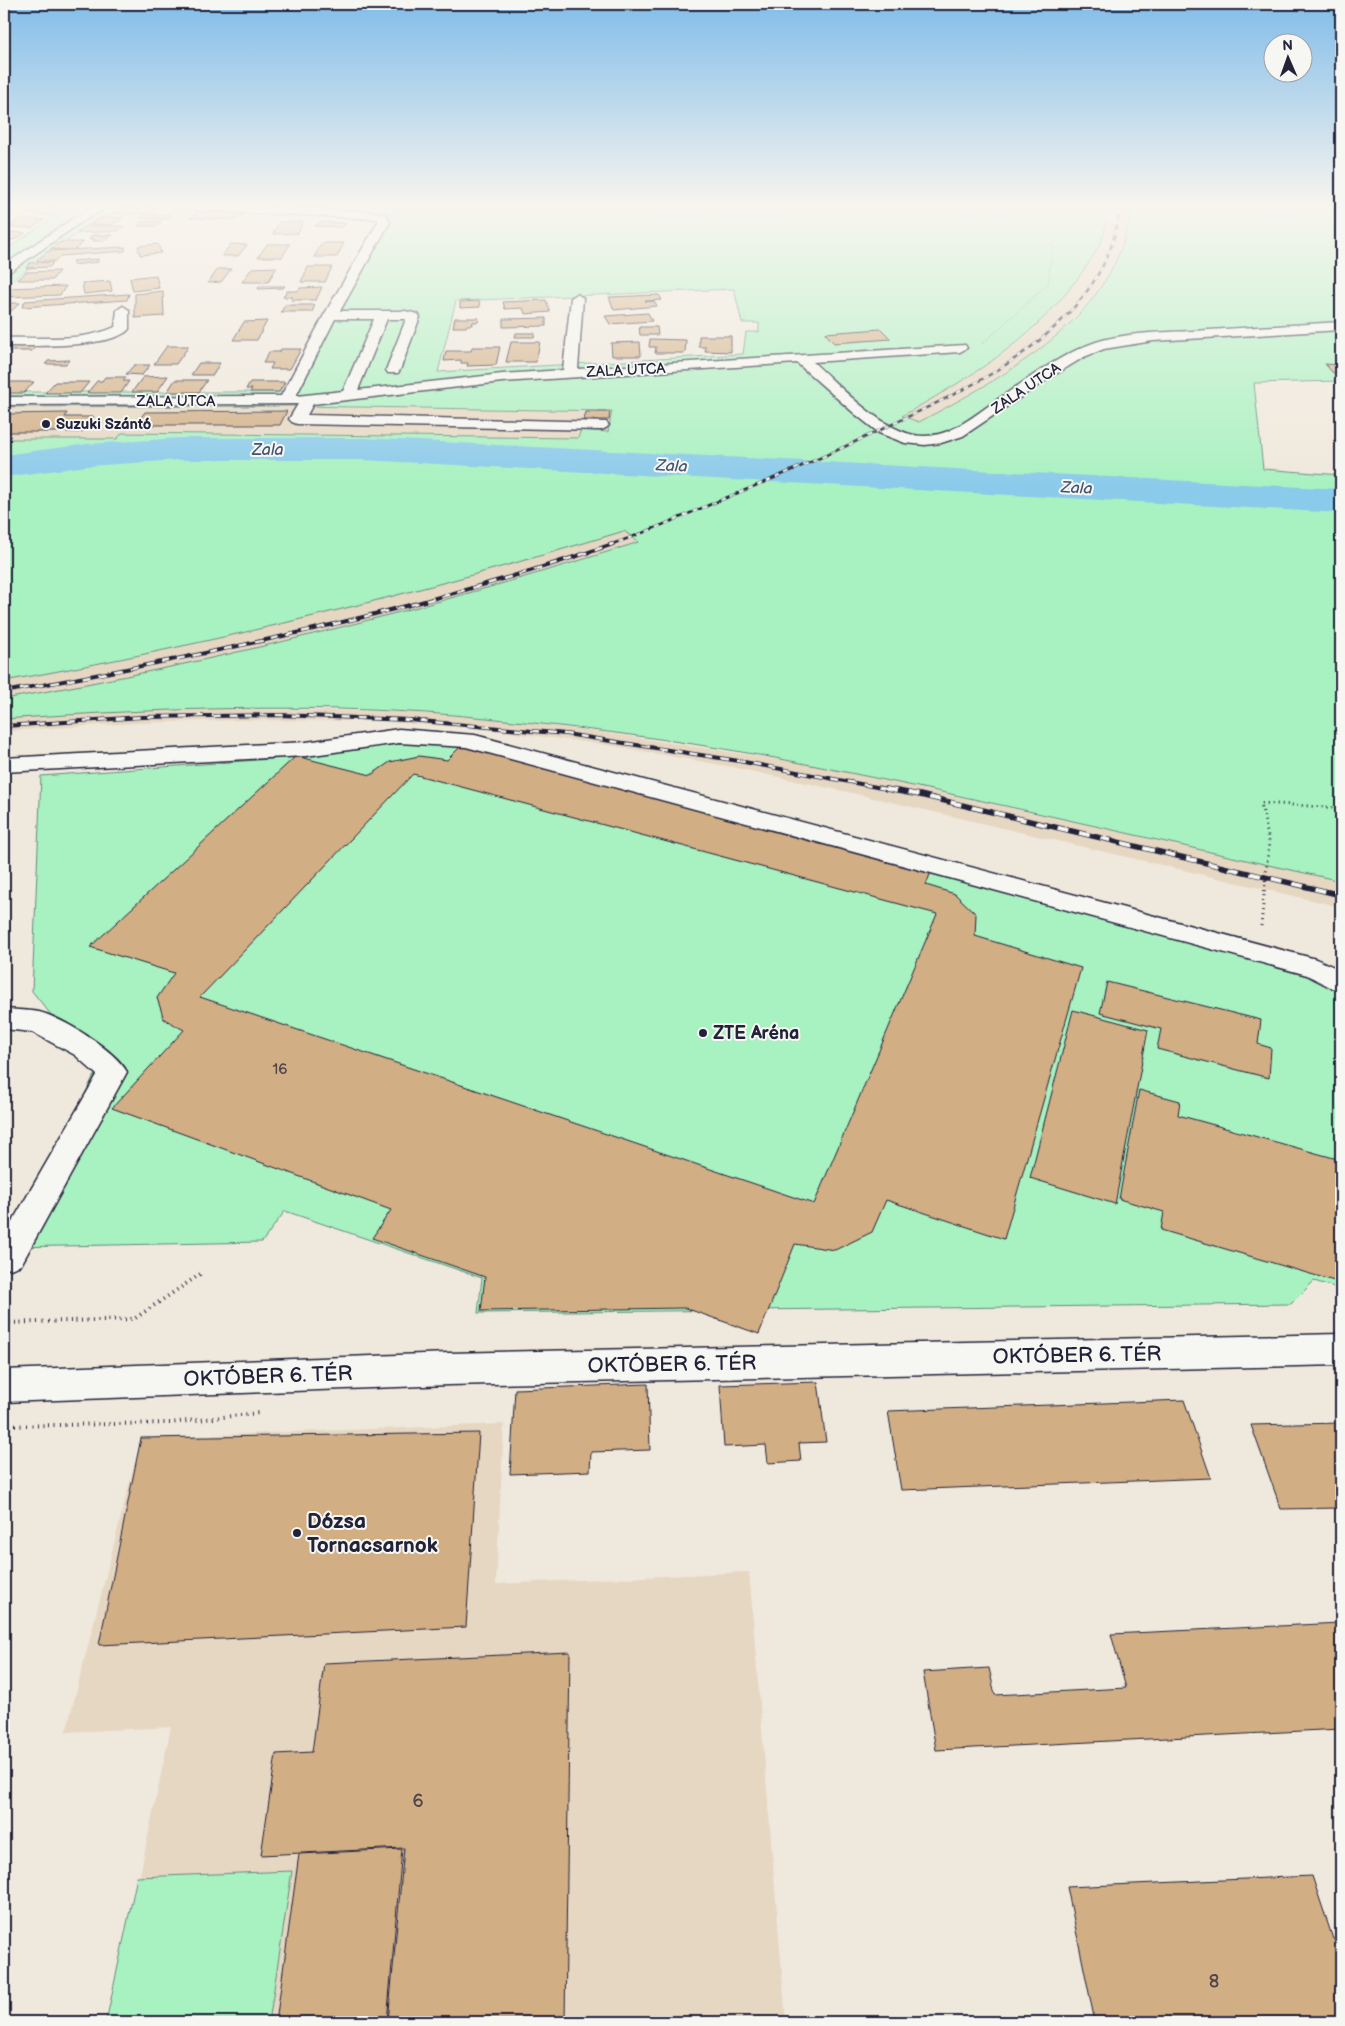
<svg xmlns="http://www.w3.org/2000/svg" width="1345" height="2026" font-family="'Balsamiq Sans',sans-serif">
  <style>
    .built { fill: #e6d7c2 }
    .green { fill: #a8f1c0; stroke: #658a7e; fill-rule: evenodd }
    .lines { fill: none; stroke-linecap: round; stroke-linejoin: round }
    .river { fill: #8acaea; fill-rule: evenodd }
    .building { fill: #d1ae84; stroke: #22223b; fill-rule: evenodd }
    .minor-casing { stroke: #22223b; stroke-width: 3 }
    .path-far2 { stroke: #22223b; stroke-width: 1; stroke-dasharray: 0.5 2; stroke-linecap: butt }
    .path-far1 { stroke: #22223b; stroke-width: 3; stroke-dasharray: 1 4; stroke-linecap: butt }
    .path { stroke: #22223b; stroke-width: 4; stroke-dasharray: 1 4.5; stroke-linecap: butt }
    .minor { fill: #f6f6f2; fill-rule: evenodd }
    .rail-far2-casing { stroke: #22223b; stroke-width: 2.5 }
    .rail-far1-casing { stroke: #22223b; stroke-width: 4 }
    .rail-casing { stroke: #22223b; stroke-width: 5.5 }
    .rail-far2 { stroke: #f6f6f2; stroke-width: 2; stroke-dasharray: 5; stroke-linecap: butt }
    .rail-far1 { stroke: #f6f6f2; stroke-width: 2.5; stroke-dasharray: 8; stroke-linecap: butt }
    .rail { stroke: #f6f6f2; stroke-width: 4; stroke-dasharray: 11; stroke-linecap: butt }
    .poi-dot { fill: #22223b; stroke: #f6f6f2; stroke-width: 2 }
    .labels { text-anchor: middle; stroke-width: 4; stroke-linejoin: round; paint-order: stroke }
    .far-street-label { font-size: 15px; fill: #22223b; stroke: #f6f6f2 }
    .far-poi-label { font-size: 15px; font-weight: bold; fill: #22223b; stroke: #f6f6f2; text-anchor: start }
    .number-label { font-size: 15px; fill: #4e454d }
    .far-water-label { font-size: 16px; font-style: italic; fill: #415470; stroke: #f6f6f2 }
    .poi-label { font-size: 18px; font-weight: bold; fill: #22223b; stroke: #f6f6f2; text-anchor: start }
    .near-number-label { font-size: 18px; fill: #4e454d }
    .near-street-label { font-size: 21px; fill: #22223b; stroke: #f6f6f2 }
    .near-poi-label { font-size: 21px; font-weight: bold; fill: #22223b; stroke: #f6f6f2; text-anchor: start }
  </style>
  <rect width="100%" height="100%" fill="#efe8dc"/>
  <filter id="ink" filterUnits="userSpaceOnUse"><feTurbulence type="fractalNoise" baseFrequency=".02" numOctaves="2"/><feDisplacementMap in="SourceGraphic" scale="10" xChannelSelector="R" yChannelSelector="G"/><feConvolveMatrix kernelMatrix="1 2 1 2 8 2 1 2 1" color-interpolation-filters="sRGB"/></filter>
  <g filter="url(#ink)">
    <g class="built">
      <path d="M 1108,207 L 1131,207 L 1124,244 L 1101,286 L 1057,336 L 1009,372 L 919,422 L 902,416 L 959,383 L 999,357 L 1025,337 L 1047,315 L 1066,294 L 1094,255 L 1103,236 Z"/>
      <path d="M 292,406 L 612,411 L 608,432 L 581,431 L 578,438 L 122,433 L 117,439 L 4,439 L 4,408 Z"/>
      <path d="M 624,531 L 640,541 L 438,603 L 188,664 L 94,683 L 4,699 L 4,681 L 98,664 L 201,643 L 424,588 L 534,558 Z"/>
      <path d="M 214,709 L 400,712 L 485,718 L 600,732 L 814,765 L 1341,881 L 1341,907 L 848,792 L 732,767 L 608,745 L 482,729 L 374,721 L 240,720 L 135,723 L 4,731 L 4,719 L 103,712 Z"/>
      <path d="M 504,1424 L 496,1584 L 749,1572 L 786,2022 L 109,2022 L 171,1727 L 66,1732 L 141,1438 Z"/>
    </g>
    <g class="green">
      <path d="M 68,207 L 128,207 L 90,225 L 4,286 L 4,251 Z"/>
      <path d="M 385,207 L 1108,207 C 1106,216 1106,227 1103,237 C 1097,252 1087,266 1077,279 C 1030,343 970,377 902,416 L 919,422 C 1007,375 1119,317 1131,207 L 1341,207 L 1341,381 L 1254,383 L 1263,469 L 1341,475 L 1341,881 C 1166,843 992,801 816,766 C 709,744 595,729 486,718 C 326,702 164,708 4,719 L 4,699 C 219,662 431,608 639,542 L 624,531 C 420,593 214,644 4,681 L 4,439 L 117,439 L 122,433 L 578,438 L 581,430 L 608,432 L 612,411 L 292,406 L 4,407 L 4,392 L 287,392 ZM 734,289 L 742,323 L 759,323 L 759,332 L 746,332 L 743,354 L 438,372 L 456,301 Z"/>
      <path d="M 394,742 L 464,743 L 1320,978 L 1341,994 L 1341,1289 L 1314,1281 L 1291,1304 L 478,1313 L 482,1278 L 285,1211 L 262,1242 L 11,1247 L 96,1071 L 32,991 L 41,776 L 271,759 Z"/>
      <path d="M 292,1871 L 269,2022 L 106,2022 L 137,1877 Z"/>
    </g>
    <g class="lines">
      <path class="river" d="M 180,438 L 363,438 L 1341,489 L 1341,513 L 363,460 L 180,460 L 87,466 L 4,477 L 4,455 L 87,444 Z"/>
    </g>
    <g class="building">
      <path d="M 42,207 L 61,208 L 50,215 L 30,214 Z"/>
      <path d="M 125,207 L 139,209 L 145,207 L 157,209 L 144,214 L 136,213 L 129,215 L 112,213 Z"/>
      <path d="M 202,210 L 246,213 L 234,220 L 190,218 Z"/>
      <path d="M 144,214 L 172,215 L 168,219 L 139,218 Z"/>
      <path d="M 102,217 L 123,218 L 111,225 L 90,224 Z"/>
      <path d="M 21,219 L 44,220 L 32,228 L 8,227 Z"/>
      <path d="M 161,221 L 158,226 L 138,226 L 141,222 Z"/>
      <path d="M 279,222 L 303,222 L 298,233 L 273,234 Z"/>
      <path d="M 321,222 L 346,223 L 341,227 L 315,226 Z"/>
      <path d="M 85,226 L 124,226 L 118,231 L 77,233 Z"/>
      <path d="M 4,232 L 25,233 L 16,239 L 6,241 L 4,241 Z"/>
      <path d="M 92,235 L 113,235 L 104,241 L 93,241 L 95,239 L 89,239 Z"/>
      <path d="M 61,242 L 84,242 L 74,250 L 50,249 Z"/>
      <path d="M 322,243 L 344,243 L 337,257 L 314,257 Z"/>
      <path d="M 158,244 L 161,253 L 140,255 L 138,246 Z"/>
      <path d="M 231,244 L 247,245 L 238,256 L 222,256 Z"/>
      <path d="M 267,244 L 290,244 L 282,257 L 258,257 Z"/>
      <path d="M 125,247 L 125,251 L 61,256 L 55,261 L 36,261 L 48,251 Z"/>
      <path d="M 98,259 L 98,262 L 73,265 L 73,261 Z"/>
      <path d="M 53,262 L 50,267 L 26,268 L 30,263 Z"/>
      <path d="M 277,267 L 268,282 L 242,282 L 252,268 Z"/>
      <path d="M 308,267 L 332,267 L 325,282 L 301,282 Z"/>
      <path d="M 218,269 L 231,269 L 221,282 L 208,283 Z"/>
      <path d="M 59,271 L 52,280 L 18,280 L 26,272 Z"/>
      <path d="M 156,275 L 159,288 L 133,291 L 130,278 Z"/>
      <path d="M 110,281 L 112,291 L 84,294 L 82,283 Z"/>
      <path d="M 66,286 L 60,295 L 4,297 L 5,288 Z"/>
      <path d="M 259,286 L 285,286 L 283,288 L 258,289 Z"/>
      <path d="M 322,287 L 316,300 L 291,300 L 293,297 L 283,297 L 287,291 L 298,291 L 300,288 Z"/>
      <path d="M 163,291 L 164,316 L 135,318 L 135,294 Z"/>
      <path d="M 129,294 L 127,300 L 22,307 L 25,301 Z"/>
      <path d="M 659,295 L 662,300 L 645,301 L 655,302 L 657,306 L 614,310 L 609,297 Z"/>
      <path d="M 546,300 L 550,312 L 525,314 L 523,308 L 505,309 L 503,302 Z"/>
      <path d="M 479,301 L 480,307 L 460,308 L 460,302 Z"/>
      <path d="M 4,303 L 20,303 L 10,312 L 4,312 Z"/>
      <path d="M 285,305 L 315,305 L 312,312 L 281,312 Z"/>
      <path d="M 648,313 L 652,321 L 610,324 L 605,316 Z"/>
      <path d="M 455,318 L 479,318 L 478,322 L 473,322 L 472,325 L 467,325 L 466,327 L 453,327 Z"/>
      <path d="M 546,318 L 546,326 L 503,327 L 503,319 Z"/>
      <path d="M 267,321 L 257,340 L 233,340 L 244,322 Z"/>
      <path d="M 639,327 L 657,327 L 658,335 L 640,335 Z"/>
      <path d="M 881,329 L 891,339 L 834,343 L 825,333 Z"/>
      <path d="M 516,333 L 535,333 L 534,337 L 515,337 Z"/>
      <path d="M 699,336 L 731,336 L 731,352 L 705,351 L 706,347 L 699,347 Z"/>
      <path d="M 650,339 L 686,340 L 685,353 L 655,353 L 656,347 L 649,347 Z"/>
      <path d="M 511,342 L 540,342 L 536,362 L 506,362 Z"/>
      <path d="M 640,342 L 641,356 L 612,356 L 611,343 Z"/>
      <path d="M 4,345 L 37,345 L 32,351 L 4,351 Z"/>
      <path d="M 167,346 L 189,346 L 176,364 L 154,364 Z"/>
      <path d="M 472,347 L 500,347 L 496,365 L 467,366 L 468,363 L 461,363 L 461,360 L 444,361 L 446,351 L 471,351 Z"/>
      <path d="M 281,349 L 301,349 L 290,369 L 270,369 L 273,363 L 263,363 L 269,352 L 279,352 Z"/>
      <path d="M 69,360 L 66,364 L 45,364 L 48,361 Z"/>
      <path d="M 199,363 L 220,363 L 213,375 L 191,375 Z"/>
      <path d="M 1325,364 L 1340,365 L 1341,373 L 1333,373 Z"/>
      <path d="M 134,365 L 150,365 L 142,375 L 126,374 Z"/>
      <path d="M 168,376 L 157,392 L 132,392 L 143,377 Z"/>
      <path d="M 105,377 L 126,377 L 123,381 L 129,381 L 121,393 L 87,393 L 97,381 L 102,381 Z"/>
      <path d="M 175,380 L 207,380 L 199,392 L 167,392 Z"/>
      <path d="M 4,382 L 34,382 L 24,393 L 4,393 Z"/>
      <path d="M 55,382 L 89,382 L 80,393 L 45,393 Z"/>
      <path d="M 250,382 L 285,382 L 279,392 L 250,392 L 252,389 L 246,389 Z"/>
      <path d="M 287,411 L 280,425 L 135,425 L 145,412 Z"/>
      <path d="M 586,412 L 610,412 L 609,420 L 584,420 Z"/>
      <path d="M 67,413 L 65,417 L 94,417 L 82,432 L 4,432 L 4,414 Z"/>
      <path d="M 464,743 L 935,861 L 926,885 L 955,894 L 976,914 L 975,936 L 1081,968 L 1004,1239 L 886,1200 L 872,1232 L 835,1250 L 795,1244 L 759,1334 L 685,1308 L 481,1311 L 485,1277 L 372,1238 L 391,1210 L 112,1108 L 184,1030 L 164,1019 L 157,998 L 174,973 L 90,947 L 296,756 L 371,775 L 390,762 L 419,756 L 447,760 ZM 413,774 L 937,914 L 814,1204 L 200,997 Z"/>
      <path d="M 1107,982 L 1261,1020 L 1258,1044 L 1271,1048 L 1269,1078 L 1157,1049 L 1161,1029 L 1100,1013 Z"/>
      <path d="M 1073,1010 L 1148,1030 L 1115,1204 L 1030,1178 Z"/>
      <path d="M 1139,1090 L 1180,1101 L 1178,1115 L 1341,1160 L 1341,1283 L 1161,1230 L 1164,1212 L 1119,1199 Z"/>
      <path d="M 818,1382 L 826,1442 L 799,1443 L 801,1461 L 768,1463 L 766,1445 L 724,1447 L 720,1385 Z"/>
      <path d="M 648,1384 L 650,1450 L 591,1452 L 590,1471 L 510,1474 L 515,1389 Z"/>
      <path d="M 1184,1400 L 1211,1478 L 901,1490 L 888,1411 Z"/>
      <path d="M 1341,1423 L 1341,1508 L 1281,1509 L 1251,1425 Z"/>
      <path d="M 479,1433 L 466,1627 L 99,1645 L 141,1438 Z"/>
      <path d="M 1341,1623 L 1341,1729 L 936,1750 L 923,1672 L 989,1668 L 995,1695 L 1126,1688 L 1111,1634 Z"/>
      <path d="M 570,1652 L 565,2022 L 388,2022 L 404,1848 L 261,1855 L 276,1754 L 312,1752 L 324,1663 Z"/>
      <path d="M 402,1849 L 387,2022 L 276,2022 L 299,1854 Z"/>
      <path d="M 1312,1876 L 1333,1939 L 1341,1938 L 1341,2022 L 1095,2022 L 1067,1887 Z"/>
    </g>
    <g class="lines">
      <defs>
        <g id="minor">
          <path d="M 95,207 L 108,207 L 80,223 L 8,273 L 4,274 L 4,265 L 72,219 Z"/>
          <path d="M 191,207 L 261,207 L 375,212 L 387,215 L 390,222 L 340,311 L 405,311 L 418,314 L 420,317 L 400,370 L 398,373 L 388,373 L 386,370 L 406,319 L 387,319 L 358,390 L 502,374 L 563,370 L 571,298 L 577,294 L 583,298 L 578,369 L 965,345 L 967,348 L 960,352 L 813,362 C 840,386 886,436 924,436 C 950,436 971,418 991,404 C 1024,382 1058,355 1096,342 C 1122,333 1165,332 1193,331 C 1243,328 1292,325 1341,322 L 1341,330 L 1153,341 L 1104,349 L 1084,357 L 1051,377 L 963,436 L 941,443 L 925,445 L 905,443 L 879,433 L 855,414 L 797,363 L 502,382 L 313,404 L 307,415 L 606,422 L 609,425 L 606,428 L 601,430 L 297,424 L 292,422 L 289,419 L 298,404 L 4,405 L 4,397 L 281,396 L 324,315 L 378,222 L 378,219 L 196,210 ZM 335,319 L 374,319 L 343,391 L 296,396 Z"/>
          <path d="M 123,306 L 129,310 L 129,329 C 114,348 29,346 4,346 L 4,338 C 40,337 83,342 115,327 L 117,310 Z"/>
          <path d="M 399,729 L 475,735 L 1316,959 L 1341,970 L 1341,990 L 1332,988 L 1307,975 L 466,747 L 399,743 L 306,756 L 4,772 L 4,758 L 306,742 Z"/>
          <path d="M 4,1009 C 15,1010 28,1010 39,1012 C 63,1018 116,1051 127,1072 L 21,1265 L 10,1269 L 4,1267 L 4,1236 L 97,1075 L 75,1055 L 32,1032 L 4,1029 Z"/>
          <path d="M 1341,1334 L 1341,1365 L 449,1385 L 4,1402 L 4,1370 L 449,1353 Z"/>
        </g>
      </defs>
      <use href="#minor" class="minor-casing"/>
      <g class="path-far2">
        <path d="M 643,207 L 681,211 L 768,213 L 795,207"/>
        <path d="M 982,344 L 1048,284 L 1051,256 L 1055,248 L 1053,245 L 1043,243"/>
      </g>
      <path class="path-far1" d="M 1261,926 L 1269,842 L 1261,803 L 1341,808"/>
      <g class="path">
        <path d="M 4,1323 L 134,1319 L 202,1273"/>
        <path d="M 4,1426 L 170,1423 L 258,1413"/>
      </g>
      <use href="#minor" class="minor"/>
      <defs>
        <path id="rail-far2" d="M 609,545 C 650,532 689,513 728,497 C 786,474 841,449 897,422 C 967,389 1044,353 1090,287 C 1108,261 1116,238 1120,207"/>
        <g id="rail-far1">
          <path d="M 4,692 C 209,655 415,612 613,544"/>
          <path d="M 4,726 L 142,717 L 279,715 L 410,720 L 566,734 L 739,761 L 892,790"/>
        </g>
        <path id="rail" d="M 886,789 L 920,795 L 1341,895"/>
      </defs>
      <use href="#rail-far2" class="rail-far2-casing"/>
      <use href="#rail-far1" class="rail-far1-casing"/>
      <use href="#rail" class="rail-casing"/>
      <use href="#rail-far2" class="rail-far2"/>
      <use href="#rail-far1" class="rail-far1"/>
      <use href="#rail" class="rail"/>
    </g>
  </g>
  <linearGradient id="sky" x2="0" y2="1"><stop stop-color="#82bde9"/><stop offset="0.42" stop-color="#f8f5ef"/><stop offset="1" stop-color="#f8f5ef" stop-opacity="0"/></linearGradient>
  <rect width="1345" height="490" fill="url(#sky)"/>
  <g class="poi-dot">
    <circle cx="46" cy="424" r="5"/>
    <circle cx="703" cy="1033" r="5"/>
    <circle cx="297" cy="1533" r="5"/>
  </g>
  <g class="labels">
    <g class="far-street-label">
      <text transform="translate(626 370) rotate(-3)" y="5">ZALA UTCA</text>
      <text transform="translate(1026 388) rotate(-34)" y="5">ZALA UTCA</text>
      <text x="176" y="406">ZALA UTCA</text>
    </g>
    <g class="far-poi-label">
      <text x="56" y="429">Suzuki Szántó</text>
    </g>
    <g class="number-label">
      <text x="280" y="1074">16</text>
    </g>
    <g class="far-water-label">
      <text x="268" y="455">Zala</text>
      <text transform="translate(672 465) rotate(3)" y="6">Zala</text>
      <text transform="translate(1077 487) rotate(3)" y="6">Zala</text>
    </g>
    <g class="poi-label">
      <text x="713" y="1039">ZTE Aréna</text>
    </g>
    <g class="near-number-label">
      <text x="418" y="1807">6</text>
      <text x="1214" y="1987">8</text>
    </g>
    <g class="near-street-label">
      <text transform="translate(1077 1355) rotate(-1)" y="7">OKTÓBER 6. TÉR</text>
      <text transform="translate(672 1364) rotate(-1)" y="7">OKTÓBER 6. TÉR</text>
      <text transform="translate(268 1376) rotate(-2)" y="7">OKTÓBER 6. TÉR</text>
    </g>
    <g class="near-poi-label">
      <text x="307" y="1528">Dózsa<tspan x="307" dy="24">Tornacsarnok</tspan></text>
    </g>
  </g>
  <rect width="1345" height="2026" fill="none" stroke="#f6f6f2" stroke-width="20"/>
  <rect x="10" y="10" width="1325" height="2006" fill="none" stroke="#22223b" stroke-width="2" filter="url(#ink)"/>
  <g transform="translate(1288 58) rotate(358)"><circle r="24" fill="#f6f6f2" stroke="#a1a1a9"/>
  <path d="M0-4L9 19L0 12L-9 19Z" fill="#22223b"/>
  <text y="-8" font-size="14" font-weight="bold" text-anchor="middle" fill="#22223b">N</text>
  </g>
</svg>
